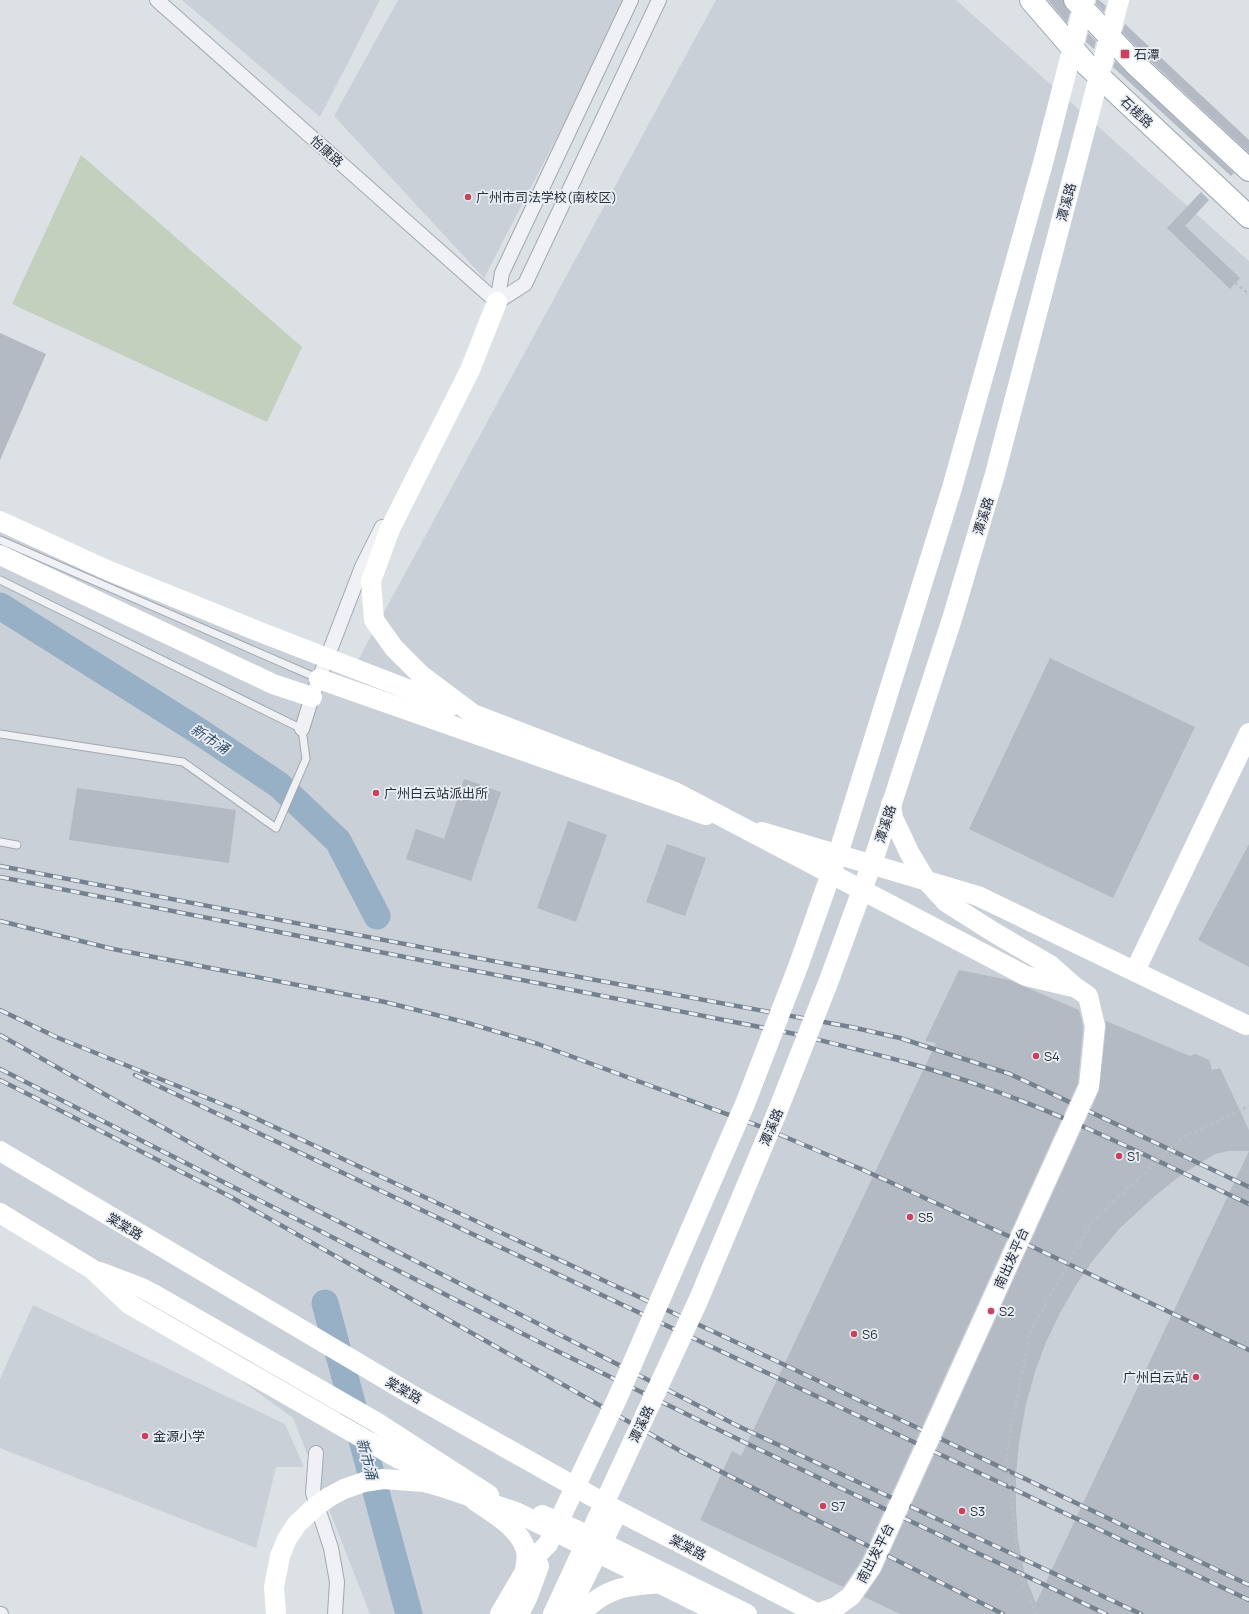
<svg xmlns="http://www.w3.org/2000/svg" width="1249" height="1614" font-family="Manrope,'Noto Sans SC',sans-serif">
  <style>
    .built { fill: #cad0d8 }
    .green { fill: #c3d0bd }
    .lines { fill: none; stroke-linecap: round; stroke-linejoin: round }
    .river { stroke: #97b0c6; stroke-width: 27 }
    .building { fill: #b3bac3; fill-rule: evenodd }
    .lane-casing { stroke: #a2a8b0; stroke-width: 9 }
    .street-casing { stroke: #a2a8b0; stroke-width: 16 }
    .primary-casing { stroke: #9ca6b1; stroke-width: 24 }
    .path { stroke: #bbbfc5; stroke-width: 2.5; stroke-dasharray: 3 3; stroke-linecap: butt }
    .lane { stroke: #eff1f5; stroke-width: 7 }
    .street { stroke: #eff1f5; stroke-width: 14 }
    .secondary { stroke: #fff; stroke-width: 20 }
    .primary { stroke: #fff; stroke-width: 22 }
    .rail-casing { stroke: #76818f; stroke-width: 4.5 }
    .rail { stroke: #ebeff4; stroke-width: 3; stroke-dasharray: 9; stroke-linecap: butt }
    .path-bridge { stroke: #bbbfc5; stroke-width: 2.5; stroke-dasharray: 3 3; stroke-linecap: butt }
    .secondary-bridge { stroke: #fff; stroke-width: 20 }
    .poi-dot { fill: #cb415d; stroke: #ebeff4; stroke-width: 1.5 }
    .labels { text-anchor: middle; stroke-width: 3.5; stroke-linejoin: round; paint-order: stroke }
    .poi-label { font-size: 13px; fill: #262f3c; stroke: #ebeff4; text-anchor: start }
    .street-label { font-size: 13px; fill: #262f3c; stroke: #ebeff4 }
    .water-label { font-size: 14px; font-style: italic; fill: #31506f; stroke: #ebeff4 }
  </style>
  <rect width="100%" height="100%" fill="#dce1e6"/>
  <g class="built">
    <path d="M 182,0 L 380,0 L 320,117 Z"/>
    <path d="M 398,0 L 628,0 L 484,278 L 334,116 Z"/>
    <path d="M 716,0 L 956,0 L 1249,261 L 1249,1614 L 370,1614 L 293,1418 L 0,1206 L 0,523 L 357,662 Z"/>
    <path d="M 33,1305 L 285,1424 L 304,1467 L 276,1467 L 256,1548 L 0,1448 L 0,1379 Z"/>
  </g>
  <path class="green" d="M 81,155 L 302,347 L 267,422 L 12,304 Z"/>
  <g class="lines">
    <g class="river">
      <path d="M 0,606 L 200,732 L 279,785 L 338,841 L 377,916"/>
      <path d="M 325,1303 L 409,1614"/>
    </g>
  </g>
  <g class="building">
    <path d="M 1048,0 L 1063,0 L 1066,8 L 1070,13 L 1067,23 Z"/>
    <path d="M 1096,0 L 1099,0 L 1106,6 L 1104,12 L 1096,4 Z"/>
    <path d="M 1125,24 L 1249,140 L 1249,153 L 1145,56 L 1122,32 Z"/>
    <path d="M 1088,33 L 1096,41 L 1094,49 L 1086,42 Z"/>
    <path d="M 1115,61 L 1234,173 L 1231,176 L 1113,67 Z"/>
    <path d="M 1201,192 L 1209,200 L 1185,226 L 1240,278 L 1230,289 L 1167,228 Z"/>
    <path d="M 0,333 L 46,354 L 0,460 Z"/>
    <path d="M 1050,658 L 1195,727 L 1113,898 L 969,829 Z"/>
    <path d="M 464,779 L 501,792 L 471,881 L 406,859 L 416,829 L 444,839 Z"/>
    <path d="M 77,788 L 236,810 L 229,863 L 69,840 Z"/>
    <path d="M 568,821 L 607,835 L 576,922 L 537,908 Z"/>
    <path d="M 667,844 L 706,858 L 685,916 L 646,902 Z"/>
    <path d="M 1249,844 L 1249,967 L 1198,940 Z"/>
    <path d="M 959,970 L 1009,980 L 1079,1010 L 1083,1027 L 1078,1083 L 861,1561 L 843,1587 L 700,1520 L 732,1451 L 741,1456 L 936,1043 L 925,1041 Z"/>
    <path d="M 1106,1021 L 1190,1056 L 1196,1054 L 1209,1060 L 1212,1070 L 1220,1068 L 1249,1130 L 1249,1614 L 900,1614 L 864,1597 L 881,1572 L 1099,1091 L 1106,1027 ZM 1228,1151 L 1249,1151 L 1036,1603 L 1025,1576 L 1018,1540 L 1016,1508 L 1016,1475 L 1019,1443 L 1026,1404 L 1035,1372 L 1046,1342 L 1060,1313 L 1076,1285 L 1094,1259 L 1120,1228 L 1156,1195 L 1181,1175 L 1215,1154 Z"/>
  </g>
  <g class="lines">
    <defs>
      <g id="lane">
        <path d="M 0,540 L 317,678"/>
        <path d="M 0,580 L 302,729 L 306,759 L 276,828 L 183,762 L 0,734"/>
        <path d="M 0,842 L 17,845"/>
      </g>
      <g id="street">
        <path d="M 157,0 L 497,302"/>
        <path d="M 497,302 L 525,284 L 659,0"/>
        <path d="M 493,309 L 497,302 L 502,273 L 631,0"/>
        <path d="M 302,729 L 312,697 L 362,567 L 382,527"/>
        <path d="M 316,1453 L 313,1493 L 331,1548 L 337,1582 L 335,1614"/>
        <path d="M 0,1614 L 1,1614"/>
      </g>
      <g id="primary">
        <path d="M 1031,0 L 1087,65 L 1249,217"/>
        <path d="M 1075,0 L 1136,65 L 1249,170"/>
      </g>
    </defs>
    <use href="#lane" class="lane-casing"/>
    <use href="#street" class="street-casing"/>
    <use href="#primary" class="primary-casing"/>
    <path class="path" d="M 1235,283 L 1249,294"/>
    <use href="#lane" class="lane"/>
    <use href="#street" class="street"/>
    <g class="secondary">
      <path d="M 390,529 L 470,370 L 497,302"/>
      <path d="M 0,555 L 273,684 L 312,697"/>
      <path d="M 319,679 L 706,815"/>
      <path d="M 762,832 L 978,896 L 1246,1025"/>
      <path d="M 1135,971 L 1249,733"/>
      <path d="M 0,1151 L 412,1395 L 618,1511 L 818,1614"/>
      <path d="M 0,1213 L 92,1269 L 129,1304 L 399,1459 L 466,1485"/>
      <path d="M 100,1272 L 142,1288 L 155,1295"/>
      <path d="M 474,1500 C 492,1513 520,1527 526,1551 C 528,1560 525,1570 523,1579"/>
      <path d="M 542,1515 L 576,1530 L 747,1614"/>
      <path d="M 519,1614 L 528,1596 L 539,1566"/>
      <path d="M 567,1614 L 618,1511"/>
      <path d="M 581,1614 C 606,1586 631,1585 666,1583"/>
    </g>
    <use href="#primary" class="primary"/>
    <defs>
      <g id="rail">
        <path d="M 0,866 L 514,965 L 851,1027 L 900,1038 L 1010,1074 L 1249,1187"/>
        <path d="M 0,877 L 795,1034 C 859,1050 924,1065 987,1088 C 1077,1120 1163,1164 1249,1204"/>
        <path d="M 0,921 L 113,949 L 385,1002 L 468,1023 L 538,1044 L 764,1128 L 861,1169 L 1037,1249 L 1249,1350"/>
        <path d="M 0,1010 L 56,1037 L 242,1112 L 770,1358 L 1249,1585"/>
        <path d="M 0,1035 L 240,1171 L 738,1426 L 1141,1614"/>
        <path d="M 0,1069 L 557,1351 L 752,1446 L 1106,1614"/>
        <path d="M 135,1075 L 1249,1600"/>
        <path d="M 0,1080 L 231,1197 L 684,1453 L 1003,1614"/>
      </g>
    </defs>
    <use href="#rail" class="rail-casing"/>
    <use href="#rail" class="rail"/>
    <path class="path-bridge" d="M 1037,1614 L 1021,1579 L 1006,1455 L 1030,1332 L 1091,1223 L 1183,1137 L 1249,1106"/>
    <g class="secondary-bridge">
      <path d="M 0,521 L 107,570 L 265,634 L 451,706"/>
      <path d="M 390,529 L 371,581 L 374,620 L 394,648 L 421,675 L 473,714 L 675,792 L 1026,976 L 1073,987"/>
      <path d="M 155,1295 L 376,1422 L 489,1495"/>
      <path d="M 276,1614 L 274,1587 L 280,1556 L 287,1539 L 297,1524 L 315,1507 L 329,1497 L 344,1489 L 364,1482 L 383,1479 L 424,1482 L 445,1488 L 516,1512 L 721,1614"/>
      <path d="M 500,1614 L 531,1561 L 548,1544 L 617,1399 L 745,1104 L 799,964 L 840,848 L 952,488 L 1043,163 L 1085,0"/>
      <path d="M 553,1614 L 698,1301 L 776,1115 L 828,983 L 876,852 L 952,619 L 995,474 L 1119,0"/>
      <path d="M 817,1614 L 836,1607 L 851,1596 L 871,1567 L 1089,1086 L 1095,1026 L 1088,996 L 1075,987 L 1050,965 L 995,933 L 946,902 L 925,879 L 910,854 L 893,818 L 891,804"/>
    </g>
  </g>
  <g class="poi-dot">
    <rect x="1120" y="49" width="10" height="10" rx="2"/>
    <circle cx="468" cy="197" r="4"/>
    <circle cx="376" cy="793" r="4"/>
    <circle cx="1036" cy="1056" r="4"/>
    <circle cx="1119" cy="1156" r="4"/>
    <circle cx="910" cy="1217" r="4"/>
    <circle cx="991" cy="1311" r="4"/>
    <circle cx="854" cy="1334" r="4"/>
    <circle cx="1196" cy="1377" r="4"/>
    <circle cx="145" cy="1436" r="4"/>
    <circle cx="823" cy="1506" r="4"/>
    <circle cx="962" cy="1511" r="4"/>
  </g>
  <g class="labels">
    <g class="poi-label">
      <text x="1134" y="59">石潭</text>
      <text x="476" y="202">广州市司法学校(南校区)</text>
      <text x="384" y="798">广州白云站派出所</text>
      <text x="1044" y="1061">S4</text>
      <text x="1127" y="1161">S1</text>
      <text x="918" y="1222">S5</text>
      <text x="999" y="1316">S2</text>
      <text x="862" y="1339">S6</text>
      <text x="1188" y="1382" text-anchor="end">广州白云站</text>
      <text x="153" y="1441">金源小学</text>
      <text x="831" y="1511">S7</text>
      <text x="970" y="1516">S3</text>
    </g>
    <g class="street-label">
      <text transform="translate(1137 112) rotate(43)" y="5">石槎路</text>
      <text transform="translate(327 151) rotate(42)" y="5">怡康路</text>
      <text transform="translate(1066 202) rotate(-75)" y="5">潭溪路</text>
      <text transform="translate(983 516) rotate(-73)" y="5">潭溪路</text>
      <text transform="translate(885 824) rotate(-72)" y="5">潭溪路</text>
      <text transform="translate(771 1127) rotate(-67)" y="5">潭溪路</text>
      <text transform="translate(125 1226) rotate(31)" y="5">棠棠路</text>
      <text transform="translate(1011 1258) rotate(-66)" y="5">南出发平台</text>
      <text transform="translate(404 1390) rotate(30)" y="5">棠棠路</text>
      <text transform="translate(641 1424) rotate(-65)" y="5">潭溪路</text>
      <text transform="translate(688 1547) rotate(28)" y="5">棠棠路</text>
      <text transform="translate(875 1553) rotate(-63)" y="5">南出发平台</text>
    </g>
    <g class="water-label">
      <text transform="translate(210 739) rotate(33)" y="5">新市涌</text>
      <text transform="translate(367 1459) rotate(75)" y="5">新市涌</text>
    </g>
  </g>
</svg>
